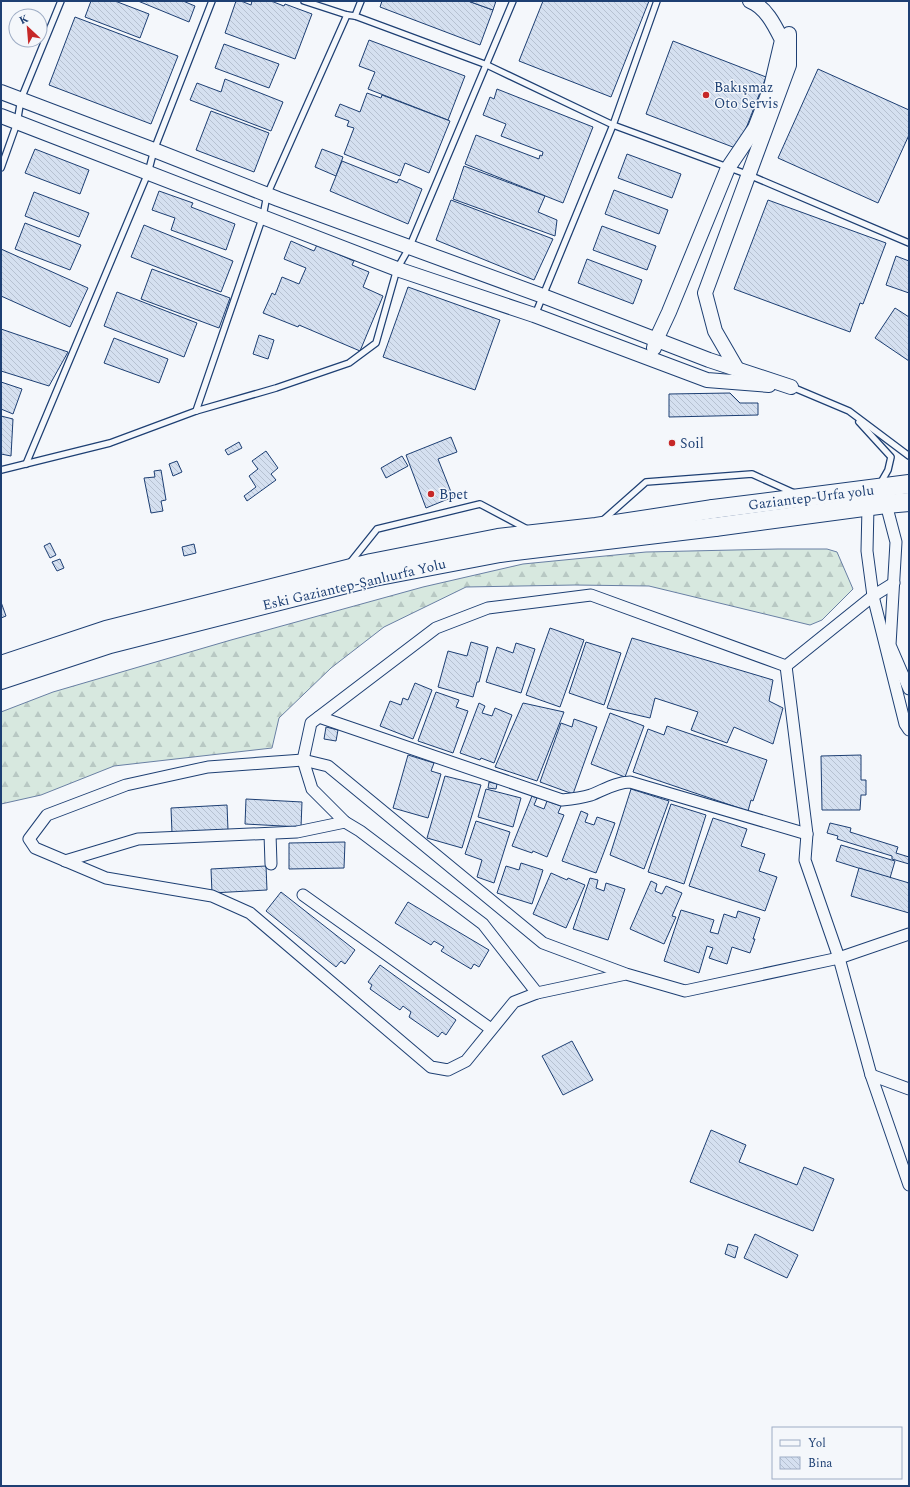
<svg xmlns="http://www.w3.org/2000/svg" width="910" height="1487" font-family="Spectral,serif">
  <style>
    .forest { fill: url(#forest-firs); stroke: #687fa3 }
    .building { fill: url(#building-back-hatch); stroke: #1d3f73 }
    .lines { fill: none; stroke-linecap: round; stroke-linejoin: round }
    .service-casing { stroke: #1d3f73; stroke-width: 8 }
    .minor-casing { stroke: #1d3f73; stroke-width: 13 }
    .tertiary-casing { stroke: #1d3f73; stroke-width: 16 }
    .primary-casing { stroke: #1d3f73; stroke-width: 20 }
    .trunk-casing { stroke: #1d3f73; stroke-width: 20 }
    .service { stroke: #f4f7fb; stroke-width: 5.5 }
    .minor { stroke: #f4f7fb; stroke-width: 11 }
    .tertiary { stroke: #f4f7fb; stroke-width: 14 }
    .primary { stroke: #f4f7fb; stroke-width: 18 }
    .trunk { stroke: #f4f7fb; stroke-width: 18 }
    .poi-dot { fill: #c62828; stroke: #f4f7fb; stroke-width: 1.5 }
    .labels { text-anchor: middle; stroke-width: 3; stroke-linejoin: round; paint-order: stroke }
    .poi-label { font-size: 14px; fill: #1d3f73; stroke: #f4f7fb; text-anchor: start }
    .street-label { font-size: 14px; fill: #1d3f73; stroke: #f4f7fb }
  </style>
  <defs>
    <pattern id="forest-firs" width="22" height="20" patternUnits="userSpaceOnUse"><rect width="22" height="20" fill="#d7e8df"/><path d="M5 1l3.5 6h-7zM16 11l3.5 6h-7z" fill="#b8c8c3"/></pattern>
    <pattern id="building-back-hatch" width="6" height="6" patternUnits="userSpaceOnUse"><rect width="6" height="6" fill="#d5e0f0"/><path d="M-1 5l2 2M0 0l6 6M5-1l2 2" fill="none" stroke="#b6c1d1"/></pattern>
  </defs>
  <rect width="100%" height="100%" fill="#f4f7fb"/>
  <path class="forest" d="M 778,549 L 827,549 L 837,552 L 853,589 L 822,620 L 810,625 L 649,586 L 575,585 L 466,587 L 384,627 L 331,668 L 279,718 L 272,748 L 114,766 L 41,795 L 1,804 L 1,712 L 53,692 L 231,640 L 423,587 L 523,564 L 646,552 Z"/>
  <g class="building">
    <path d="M 91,1 L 115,1 L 149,14 L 140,38 L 85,17 Z"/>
    <path d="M 138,1 L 183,1 L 195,6 L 189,22 Z"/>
    <path d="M 236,1 L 241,1 L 251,5 L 252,1 L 271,1 L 284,6 L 285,4 L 312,14 L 295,59 L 225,33 Z"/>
    <path d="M 382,1 L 468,1 L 493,10 L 480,45 L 380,7 Z"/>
    <path d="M 468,1 L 496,1 L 493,10 Z"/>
    <path d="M 543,1 L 649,1 L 611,97 L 519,61 Z"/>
    <path d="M 75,17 L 178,56 L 151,124 L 49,85 Z"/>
    <path d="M 369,40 L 465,76 L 448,120 L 368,89 L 375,72 L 359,66 Z"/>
    <path d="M 673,41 L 766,77 L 738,149 L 646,114 Z"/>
    <path d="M 224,44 L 279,64 L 269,88 L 215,68 Z"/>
    <path d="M 818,69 L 909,110 L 909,135 L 878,203 L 778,158 Z"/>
    <path d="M 225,79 L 283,102 L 271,131 L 190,100 L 197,83 L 221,92 Z"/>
    <path d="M 497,89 L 593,127 L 563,203 L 465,164 L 476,135 L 539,159 L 540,155 L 542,156 L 543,152 L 501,136 L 506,124 L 483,115 L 490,97 L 494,99 Z"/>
    <path d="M 367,93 L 381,98 L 382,95 L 450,121 L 429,173 L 405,163 L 400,176 L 344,154 L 354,128 L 347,126 L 349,121 L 335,116 L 340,104 L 360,112 Z"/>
    <path d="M 211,111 L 269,133 L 254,172 L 196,150 Z"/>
    <path d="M 35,149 L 89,170 L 80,194 L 25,173 Z"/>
    <path d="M 322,149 L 343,157 L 336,176 L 315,167 Z"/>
    <path d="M 627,154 L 681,174 L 672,198 L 618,178 Z"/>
    <path d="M 342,161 L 397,183 L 399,179 L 422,189 L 408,224 L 330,191 Z"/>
    <path d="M 464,166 L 545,196 L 538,212 L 557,220 L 555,236 L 453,199 Z"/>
    <path d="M 614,190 L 668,210 L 659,234 L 605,214 Z"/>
    <path d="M 159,191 L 193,203 L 191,207 L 235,224 L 226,250 L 171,230 L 175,218 L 152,210 Z"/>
    <path d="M 34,192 L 89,213 L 79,237 L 25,216 Z"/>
    <path d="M 451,200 L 553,239 L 534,280 L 436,240 Z"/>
    <path d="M 768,200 L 886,243 L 863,304 L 860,303 L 850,332 L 734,289 Z"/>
    <path d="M 25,223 L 81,245 L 70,270 L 15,249 Z"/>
    <path d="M 144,225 L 233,261 L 221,292 L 131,257 Z"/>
    <path d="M 602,226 L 656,246 L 647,270 L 593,250 Z"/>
    <path d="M 291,241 L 314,251 L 317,245 L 354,261 L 352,265 L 369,272 L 363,287 L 383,296 L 360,351 L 299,325 L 298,327 L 263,313 L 272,293 L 275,295 L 282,277 L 299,284 L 306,268 L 284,259 Z"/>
    <path d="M 1,249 L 88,288 L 70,327 L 1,296 Z"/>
    <path d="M 896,256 L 909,261 L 909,293 L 886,285 Z"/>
    <path d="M 587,259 L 642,280 L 633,304 L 578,283 Z"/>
    <path d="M 152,269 L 230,298 L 219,328 L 141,299 Z"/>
    <path d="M 408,287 L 500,320 L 475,390 L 383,357 Z"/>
    <path d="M 117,292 L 197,323 L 184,357 L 104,326 Z"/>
    <path d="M 895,308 L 909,317 L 909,361 L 875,338 Z"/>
    <path d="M 1,329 L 68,352 L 49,386 L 1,371 Z"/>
    <path d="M 259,335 L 274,340 L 268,359 L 253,354 Z"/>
    <path d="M 114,338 L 168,359 L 159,383 L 104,363 Z"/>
    <path d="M 1,382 L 22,389 L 13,414 L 1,409 Z"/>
    <path d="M 730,393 L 740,403 L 758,403 L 758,415 L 669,417 L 669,394 Z"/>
    <path d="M 1,416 L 13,419 L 11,456 L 1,454 Z"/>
    <path d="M 451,437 L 457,452 L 438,459 L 453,497 L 426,508 L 406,455 Z"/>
    <path d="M 239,442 L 242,448 L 228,455 L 225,450 Z"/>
    <path d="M 266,451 L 278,468 L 271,474 L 276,480 L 247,501 L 244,496 L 256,487 L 249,476 L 258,469 L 252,461 Z"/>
    <path d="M 402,456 L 408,466 L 386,478 L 381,468 Z"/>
    <path d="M 177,461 L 182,472 L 173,476 L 169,464 Z"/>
    <path d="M 161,470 L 166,500 L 161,501 L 163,511 L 151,513 L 144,478 L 155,477 L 154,471 Z"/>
    <path d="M 50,543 L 56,555 L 50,558 L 44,546 Z"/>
    <path d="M 194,544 L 196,553 L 184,556 L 182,547 Z"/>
    <path d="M 60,559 L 64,568 L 57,571 L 52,562 Z"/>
    <path d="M 1,602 L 6,616 L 1,618 Z"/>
    <path d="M 550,628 L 584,640 L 560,707 L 526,695 Z"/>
    <path d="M 632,638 L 773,680 L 769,701 L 783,708 L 773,744 L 734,727 L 727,743 L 691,730 L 698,712 L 655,698 L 650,718 L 607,708 Z"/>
    <path d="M 471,642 L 488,647 L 479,682 L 477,682 L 473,697 L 438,687 L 448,651 L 467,656 Z"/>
    <path d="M 586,642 L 621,653 L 604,705 L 569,693 Z"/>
    <path d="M 516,643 L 535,649 L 521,693 L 486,682 L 497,647 L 513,653 Z"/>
    <path d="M 415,683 L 432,690 L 413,739 L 380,726 L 390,701 L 401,705 L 403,698 L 408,700 Z"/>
    <path d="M 436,692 L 459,700 L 456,707 L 468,711 L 453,753 L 418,741 Z"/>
    <path d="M 479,703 L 485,706 L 482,713 L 492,716 L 495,708 L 512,715 L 494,763 L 481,758 L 480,760 L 460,753 Z"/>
    <path d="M 523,703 L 564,712 L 537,781 L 495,767 Z"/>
    <path d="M 610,713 L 644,726 L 625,777 L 591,764 Z"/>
    <path d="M 574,719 L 597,727 L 573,794 L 540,782 L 561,723 L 572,727 Z"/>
    <path d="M 667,726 L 767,760 L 753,801 L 751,800 L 748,811 L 633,772 L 648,729 L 664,735 Z"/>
    <path d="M 326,727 L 338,730 L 336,741 L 324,739 Z"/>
    <path d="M 408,755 L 434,763 L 431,771 L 441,774 L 428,818 L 393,808 Z"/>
    <path d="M 861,755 L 861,780 L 866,780 L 866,795 L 861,795 L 860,810 L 822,810 L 821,756 Z"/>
    <path d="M 445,776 L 481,785 L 462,848 L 427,838 Z"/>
    <path d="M 489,782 L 497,784 L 496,789 L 488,788 Z"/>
    <path d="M 486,789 L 521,798 L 513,827 L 478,817 Z"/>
    <path d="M 631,789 L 669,801 L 644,869 L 610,855 Z"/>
    <path d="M 532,796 L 537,798 L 534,805 L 544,809 L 547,801 L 561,806 L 558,813 L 564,815 L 547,857 L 533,851 L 532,853 L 512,846 Z"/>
    <path d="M 246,799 L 302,802 L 301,827 L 245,824 Z"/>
    <path d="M 671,804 L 706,815 L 684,884 L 648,872 Z"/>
    <path d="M 227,805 L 228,830 L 172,833 L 171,808 Z"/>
    <path d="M 581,811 L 588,814 L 585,822 L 594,825 L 597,817 L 615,823 L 596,873 L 562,861 Z"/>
    <path d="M 713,818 L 747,829 L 741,846 L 765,854 L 759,871 L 777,877 L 765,911 L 689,886 Z"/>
    <path d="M 476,821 L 510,832 L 494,883 L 477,877 L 482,860 L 465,854 Z"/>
    <path d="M 830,823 L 851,828 L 850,832 L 898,847 L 896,853 L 909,857 L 909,864 L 892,859 L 892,856 L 837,839 L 838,836 L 827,833 Z"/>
    <path d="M 345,842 L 344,868 L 289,869 L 289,843 Z"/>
    <path d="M 841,845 L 895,861 L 890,878 L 836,861 Z"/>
    <path d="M 521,863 L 543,870 L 532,904 L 497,893 L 506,866 L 519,870 Z"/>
    <path d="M 266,866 L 267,890 L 212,893 L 211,869 Z"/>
    <path d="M 859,868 L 909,883 L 909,913 L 851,896 Z"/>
    <path d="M 551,873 L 567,880 L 568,878 L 585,885 L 566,928 L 533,914 Z"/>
    <path d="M 590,878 L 598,880 L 596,888 L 604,891 L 606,883 L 625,889 L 608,940 L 573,929 Z"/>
    <path d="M 651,881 L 657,884 L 655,891 L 662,894 L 666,886 L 682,893 L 672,916 L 676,917 L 664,944 L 630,929 Z"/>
    <path d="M 281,892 L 355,950 L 345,964 L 341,961 L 336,967 L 266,911 Z"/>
    <path d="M 408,902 L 489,950 L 479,967 L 474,964 L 471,969 L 441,951 L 444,947 L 434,941 L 431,945 L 395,923 Z"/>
    <path d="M 681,910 L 714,920 L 710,932 L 718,934 L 724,914 L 736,918 L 738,911 L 760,918 L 753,939 L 755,939 L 750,953 L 732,947 L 727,964 L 709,958 L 713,948 L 707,946 L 699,973 L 664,961 Z"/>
    <path d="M 380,965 L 456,1020 L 446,1035 L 442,1032 L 438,1037 L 409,1017 L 411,1012 L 403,1006 L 400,1010 L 370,989 L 372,985 L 368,982 Z"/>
    <path d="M 572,1041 L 593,1080 L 563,1095 L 542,1056 Z"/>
    <path d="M 711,1130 L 746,1145 L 739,1162 L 797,1185 L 804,1167 L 834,1179 L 813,1231 L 690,1182 Z"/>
    <path d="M 755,1234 L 798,1255 L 787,1278 L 744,1258 Z"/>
    <path d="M 728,1244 L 738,1247 L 735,1258 L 725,1254 Z"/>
  </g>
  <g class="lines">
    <defs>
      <g id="service">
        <path d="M 304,1 L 347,15 L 355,16 L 487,65 L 613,125 L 749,175 L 909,243"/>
        <path d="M 355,16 L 361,1"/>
        <path d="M 1,168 L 17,123 L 21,99 L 61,1"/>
        <path d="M 535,315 L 613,125 L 657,1"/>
        <path d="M 792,387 L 849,411 L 909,456"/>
        <path d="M 196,411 L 263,216 L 267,195 L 347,15"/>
        <path d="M 859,422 L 891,457 L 888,470 L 880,484"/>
        <path d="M 26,464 L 148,173 L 154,150 L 212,1"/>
        <path d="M 1,470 L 110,443 L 196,411 L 276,388 L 349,363 L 376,343 L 397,269 L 409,248 L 513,1"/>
        <path d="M 602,521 L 646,482 L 752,474 L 794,493"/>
        <path d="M 349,564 L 377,529 L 480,504 L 529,530"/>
      </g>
      <g id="minor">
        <path d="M 883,499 L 886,504 L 896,542 L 890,645 L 909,689"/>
        <path d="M 871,501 L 868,507 L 867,551 L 873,596 L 905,724 L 909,730"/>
        <path d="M 786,666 L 807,834 L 805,860 L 839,958 L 871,1075 L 909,1185"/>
        <path d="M 319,717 L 562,800 C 572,799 581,798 591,795 C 604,790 616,782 630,782 L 807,834"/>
        <path d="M 270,834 L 271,864"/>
        <path d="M 65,861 L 138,839 L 297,832 L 345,822"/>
        <path d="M 303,895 L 491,1029"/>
        <path d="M 626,974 L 537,993 L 514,1002 L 466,1061 L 448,1070 L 431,1067 L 250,913 L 212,896 L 106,878 L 35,848 L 29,839 L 47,815 L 126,785 L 208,767 L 303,760 L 328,766 L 543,943 L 626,974 L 685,991 L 839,958 L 909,934"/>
        <path d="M 537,993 L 483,924 L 360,831 L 345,822 L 312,789 L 303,760 L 311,723 L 436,628 L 488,608 L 591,595 L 786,666 L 873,596 L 894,583"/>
        <path d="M 871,1075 L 909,1089"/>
      </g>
      <g id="tertiary">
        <path d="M 1,92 L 154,150 L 278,199 L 543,296 L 709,360 L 791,387"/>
        <path d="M 1,116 L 397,269 L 534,315 L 707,380 L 769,385"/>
        <path d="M 654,348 L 656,340 L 669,312 L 728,168 L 755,128 L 771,87 L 782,40 C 775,26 766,7 750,1"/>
        <path d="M 737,369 L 715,331 L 705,293 L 789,65 L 789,34"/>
      </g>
      <g id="primary">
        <path d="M 1,665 L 106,630 L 371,563 L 498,538 L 596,527 L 713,509"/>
        <path d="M 1,680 L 110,644 L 374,577 L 500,553 L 715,527"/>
      </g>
      <g id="trunk">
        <path d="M 713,509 L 909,484"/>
        <path d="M 715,527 L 886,504 L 909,502"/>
      </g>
    </defs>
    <use href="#service" class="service-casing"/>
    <use href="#minor" class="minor-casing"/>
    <use href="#tertiary" class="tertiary-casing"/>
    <use href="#primary" class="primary-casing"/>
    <use href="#trunk" class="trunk-casing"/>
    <use href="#service" class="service"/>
    <use href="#minor" class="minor"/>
    <use href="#tertiary" class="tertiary"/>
    <use href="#primary" class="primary"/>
    <use href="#trunk" class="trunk"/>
  </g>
  <g class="poi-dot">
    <circle cx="706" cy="95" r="4"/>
    <circle cx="672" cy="443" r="4"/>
    <circle cx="431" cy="494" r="4"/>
  </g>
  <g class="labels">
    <g class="poi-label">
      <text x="714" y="92">Bakışmaz<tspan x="714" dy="16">Oto Servis</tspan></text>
      <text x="680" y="448">Soil</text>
      <text x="439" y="499">Bpet</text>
    </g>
    <g class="street-label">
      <text transform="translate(811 497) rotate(-7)" y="5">Gaziantep-Urfa yolu</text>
      <text transform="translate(354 584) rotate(-13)" y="5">Eski Gaziantep-Şanlıurfa Yolu</text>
    </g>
  </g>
  <rect width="910" height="1487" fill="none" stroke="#1d3f73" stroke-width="4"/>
  <rect x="772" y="1427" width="130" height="52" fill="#f4f7fb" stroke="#9eadc5"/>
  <rect x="780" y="1440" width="20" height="6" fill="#f4f7fb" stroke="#9eadc5"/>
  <text x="808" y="1447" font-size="12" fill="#1d3f73">Yol</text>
  <rect x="780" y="1457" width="20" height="12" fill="url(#building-back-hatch)" stroke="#9eadc5"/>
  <text x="808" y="1467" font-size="12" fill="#1d3f73">Bina</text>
  <g transform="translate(28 28) rotate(334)"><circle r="19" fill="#f4f7fb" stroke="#9eadc5"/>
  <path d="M0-3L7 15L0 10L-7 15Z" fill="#c62828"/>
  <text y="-6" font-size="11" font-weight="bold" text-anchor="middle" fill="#1d3f73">K</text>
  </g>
</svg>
